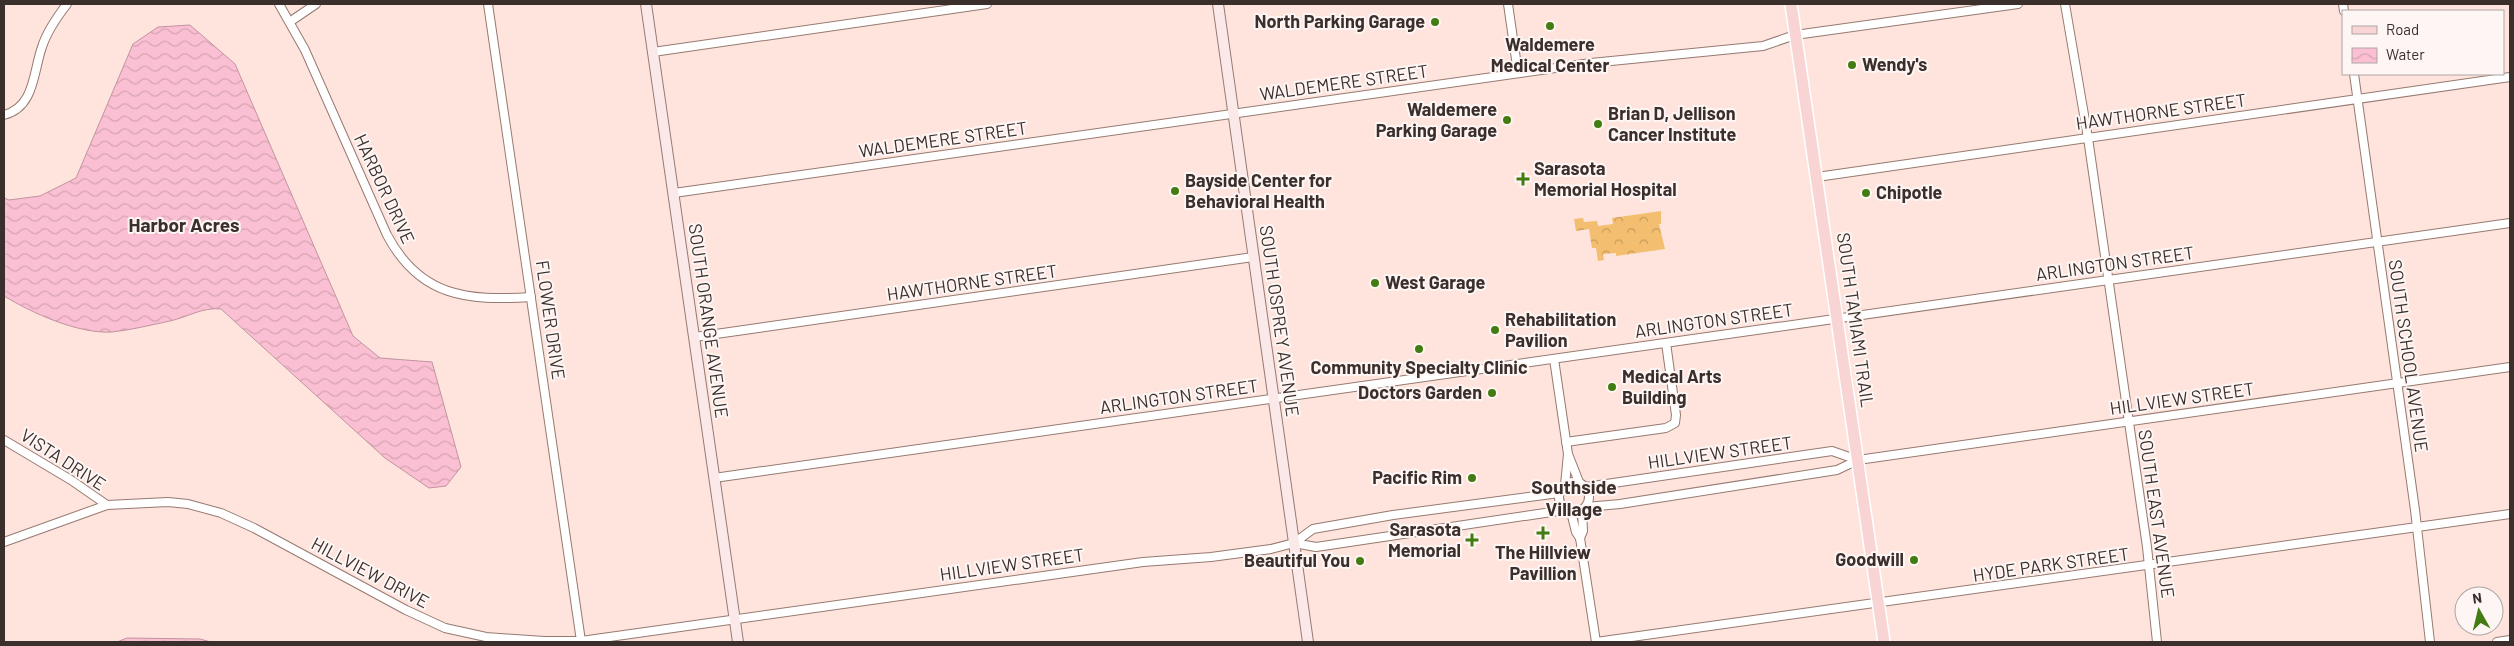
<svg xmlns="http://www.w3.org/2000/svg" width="2514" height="646" font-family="Barlow,sans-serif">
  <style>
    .park { fill: url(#park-crowns) }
    .water { fill: url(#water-waves); stroke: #c194a0 }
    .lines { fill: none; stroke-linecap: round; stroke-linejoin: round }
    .street-casing { stroke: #967a71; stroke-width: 10 }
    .secondary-casing { stroke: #967a71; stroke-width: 12 }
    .primary-casing { stroke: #fff; stroke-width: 14 }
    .street { stroke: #fff; stroke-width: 8 }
    .secondary { stroke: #fbe9ea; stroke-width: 10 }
    .primary { stroke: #f8d4d4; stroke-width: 11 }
    .poi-dot { fill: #437c13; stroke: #fdf6f4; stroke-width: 2 }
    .labels { text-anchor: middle; stroke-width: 4; stroke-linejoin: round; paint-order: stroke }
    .poi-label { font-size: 18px; font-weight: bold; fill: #3b2f2b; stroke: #fdf6f4; text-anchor: start }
    .street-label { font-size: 18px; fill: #3b2f2b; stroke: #fdf6f4 }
    .neighbourhood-label { font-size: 19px; font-weight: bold; fill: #3b2f2b; stroke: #fdf6f4 }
  </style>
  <defs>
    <pattern id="park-crowns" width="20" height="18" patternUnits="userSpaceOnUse" patternTransform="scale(1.25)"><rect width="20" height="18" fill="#f3be6f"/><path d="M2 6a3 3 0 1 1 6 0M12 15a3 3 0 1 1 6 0" fill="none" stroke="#c69b5b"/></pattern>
    <pattern id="water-waves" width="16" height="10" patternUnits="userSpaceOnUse" patternTransform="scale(1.25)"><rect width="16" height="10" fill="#fabfd2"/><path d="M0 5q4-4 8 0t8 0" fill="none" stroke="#d7a4b4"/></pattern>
  </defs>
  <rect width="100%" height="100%" fill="#fee4dd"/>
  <path class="park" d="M 1661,211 L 1661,224 L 1659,224 L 1665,249 L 1616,256 L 1616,253 L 1603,254 L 1604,260 L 1598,261 L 1596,248 L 1592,248 L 1589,229 L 1576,231 L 1574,219 L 1583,218 L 1584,222 L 1597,221 L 1598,226 L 1613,224 L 1612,218 Z"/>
  <g class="water">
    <path d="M 190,25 L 235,64 L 353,336 L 380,358 L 432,362 L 461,467 L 446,486 L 429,488 L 385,458 L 221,309 C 202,307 188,317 170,321 C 151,325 131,330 112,332 C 78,334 32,313 4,296 L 4,198 L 9,200 L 40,196 L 76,178 L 133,44 L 158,27 Z"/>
    <path d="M 127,638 L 200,639 L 211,642 L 117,642 Z"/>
  </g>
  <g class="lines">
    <defs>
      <g id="street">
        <path d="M 279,4 L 305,50 L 387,235 C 420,297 467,301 531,297"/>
        <path d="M 488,4 L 581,641"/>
        <path d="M 1508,4 L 1518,73"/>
        <path d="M 2065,4 L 2088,138 L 2147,547 L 2157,642"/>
        <path d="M 2343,4 L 2344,11"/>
        <path d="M 291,21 L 316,4"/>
        <path d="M 653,52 L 987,4"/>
        <path d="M 2354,74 L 2415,510 L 2430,642"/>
        <path d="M 4,115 C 35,107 33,72 42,47 C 47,31 57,17 67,4"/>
        <path d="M 1817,177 L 2510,77"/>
        <path d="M 674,193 L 1591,63 L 1763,46 L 1795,35 L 2018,4"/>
        <path d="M 695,337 L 1253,257"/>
        <path d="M 1554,359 L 1568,454 L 1565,485"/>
        <path d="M 4,440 L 71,480 L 107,505"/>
        <path d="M 1566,442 L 1666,428 L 1675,423 L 1676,415 L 1666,343"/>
        <path d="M 1568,454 L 1579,482"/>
        <path d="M 714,478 L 2510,223"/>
        <circle cx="1574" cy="497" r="15"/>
        <path d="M 1586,487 L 1832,451 L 1858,460"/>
        <path d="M 1586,507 L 1620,504 L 1837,470 L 1858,460 L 2510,367"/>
        <path d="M 1571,512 L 1576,532 L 1580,538 L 1596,642"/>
        <path d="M 1580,538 L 1583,531 L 1582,510"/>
        <path d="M 4,542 L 107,505 L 168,502 L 188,504 L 221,513 L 254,528 L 406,610 L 445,628 L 486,637 L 544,641 L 581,641 L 1143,562 L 1211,557 L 1271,549 L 1294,543 L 1313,529 L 1393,515 L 1559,493"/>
        <path d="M 1294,543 L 1316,547 L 1565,510"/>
        <path d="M 1596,642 L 2510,514"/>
        <path d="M 2497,642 L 2510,640"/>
      </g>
      <g id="secondary">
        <path d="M 646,4 L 738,642"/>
        <path d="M 1218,4 L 1308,642"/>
      </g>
      <path id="primary" d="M 1791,4 L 1884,642"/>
    </defs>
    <use href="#street" class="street-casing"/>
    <use href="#secondary" class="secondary-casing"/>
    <use href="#primary" class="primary-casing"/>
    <use href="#street" class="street"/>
    <use href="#secondary" class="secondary"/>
    <use href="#primary" class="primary"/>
  </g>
  <g class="poi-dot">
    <circle cx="1435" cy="22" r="5"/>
    <circle cx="1550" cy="26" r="5"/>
    <circle cx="1852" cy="65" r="5"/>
    <circle cx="1507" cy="120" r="5"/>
    <circle cx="1598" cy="124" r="5"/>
    <path d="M1520.5 171.5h5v5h5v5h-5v5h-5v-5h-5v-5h5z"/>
    <circle cx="1175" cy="191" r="5"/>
    <circle cx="1866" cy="193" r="5"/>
    <circle cx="1375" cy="283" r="5"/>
    <circle cx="1495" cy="330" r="5"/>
    <circle cx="1419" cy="349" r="5"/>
    <circle cx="1612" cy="387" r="5"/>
    <circle cx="1492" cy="393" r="5"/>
    <circle cx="1472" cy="478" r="5"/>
    <path d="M1540.5 525.5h5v5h5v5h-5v5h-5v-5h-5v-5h5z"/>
    <path d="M1469.5 532.5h5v5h5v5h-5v5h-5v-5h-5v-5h5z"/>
    <circle cx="1914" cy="560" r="5"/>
    <circle cx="1360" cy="561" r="5"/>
  </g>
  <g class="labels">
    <g class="poi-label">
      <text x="1425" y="28" text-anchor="end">North Parking Garage</text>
      <text x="1550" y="51" text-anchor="middle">Waldemere<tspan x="1550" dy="21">Medical Center</tspan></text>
      <text x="1862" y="71">Wendy's</text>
      <text x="1497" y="116" text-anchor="end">Waldemere<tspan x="1497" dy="21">Parking Garage</tspan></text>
      <text x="1608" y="120">Brian D, Jellison<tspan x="1608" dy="21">Cancer Institute</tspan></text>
      <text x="1534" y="175">Sarasota<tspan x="1534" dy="21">Memorial Hospital</tspan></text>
      <text x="1185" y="187">Bayside Center for<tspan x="1185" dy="21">Behavioral Health</tspan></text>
      <text x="1876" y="199">Chipotle</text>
      <text x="1385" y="289">West Garage</text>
      <text x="1505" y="326">Rehabilitation<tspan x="1505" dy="21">Pavilion</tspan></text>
      <text x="1419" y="374" text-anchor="middle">Community Specialty Clinic</text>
      <text x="1622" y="383">Medical Arts<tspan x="1622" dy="21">Building</tspan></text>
      <text x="1482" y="399" text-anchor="end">Doctors Garden</text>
      <text x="1462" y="484" text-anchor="end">Pacific Rim</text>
      <text x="1461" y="536" text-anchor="end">Sarasota<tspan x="1461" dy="21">Memorial</tspan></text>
      <text x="1543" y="559" text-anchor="middle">The Hillview<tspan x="1543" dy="21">Pavillion</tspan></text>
      <text x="1904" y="566" text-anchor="end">Goodwill</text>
      <text x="1350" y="567" text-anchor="end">Beautiful You</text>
    </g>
    <g class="street-label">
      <text transform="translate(1344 83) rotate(-8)" y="6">WALDEMERE STREET</text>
      <text transform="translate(2161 112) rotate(-8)" y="6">HAWTHORNE STREET</text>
      <text transform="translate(943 140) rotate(-8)" y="6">WALDEMERE STREET</text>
      <text transform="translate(384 189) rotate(65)" y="6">HARBOR DRIVE</text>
      <text transform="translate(2115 264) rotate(-8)" y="6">ARLINGTON STREET</text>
      <text transform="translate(972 283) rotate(-8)" y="6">HAWTHORNE STREET</text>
      <text transform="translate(550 320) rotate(82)" y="6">FLOWER DRIVE</text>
      <text transform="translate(1855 320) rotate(82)" y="6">SOUTH TAMIAMI TRAIL</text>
      <text transform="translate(708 321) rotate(82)" y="6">SOUTH ORANGE AVENUE</text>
      <text transform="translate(1279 321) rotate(82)" y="6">SOUTH OSPREY AVENUE</text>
      <text transform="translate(1714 321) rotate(-8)" y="6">ARLINGTON STREET</text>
      <text transform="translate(2408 356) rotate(82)" y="6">SOUTH SCHOOL AVENUE</text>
      <text transform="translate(1179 397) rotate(-8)" y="6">ARLINGTON STREET</text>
      <text transform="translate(2182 399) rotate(-8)" y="6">HILLVIEW STREET</text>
      <text transform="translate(1720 453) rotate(-8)" y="6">HILLVIEW STREET</text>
      <text transform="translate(63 460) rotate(33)" y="6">VISTA DRIVE</text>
      <text transform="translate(2156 514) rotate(82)" y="6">SOUTH EAST AVENUE</text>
      <text transform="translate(1012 565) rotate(-8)" y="6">HILLVIEW STREET</text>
      <text transform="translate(2051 565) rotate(-8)" y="6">HYDE PARK STREET</text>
      <text transform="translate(370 573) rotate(28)" y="6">HILLVIEW DRIVE</text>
    </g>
    <g class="neighbourhood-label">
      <text x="184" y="232">Harbor Acres</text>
      <text x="1574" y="494">Southside<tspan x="1574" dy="22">Village</tspan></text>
    </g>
  </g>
  <rect width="2514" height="646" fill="none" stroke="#3b2f2b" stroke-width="10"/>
  <rect x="2342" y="10" width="162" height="65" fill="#fdf6f4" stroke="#afa6a4"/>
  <rect x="2352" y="26" width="25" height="8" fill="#f8d4d4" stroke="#afa6a4"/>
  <text x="2386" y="35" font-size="15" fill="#3b2f2b">Road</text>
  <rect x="2352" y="48" width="25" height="15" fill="url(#water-waves)" stroke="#afa6a4"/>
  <text x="2386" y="60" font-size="15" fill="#3b2f2b">Water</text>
  <g transform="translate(2479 611) rotate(352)"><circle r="24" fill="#fdf6f4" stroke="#afa6a4"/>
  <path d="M0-4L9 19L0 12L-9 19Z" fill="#437c13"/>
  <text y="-8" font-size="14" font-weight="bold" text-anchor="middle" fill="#3b2f2b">N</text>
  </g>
</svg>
